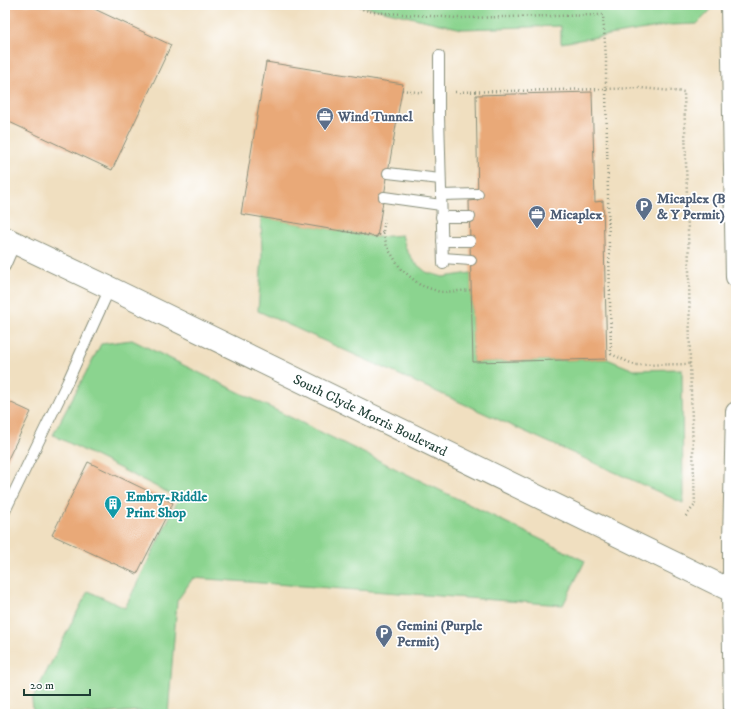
<svg xmlns="http://www.w3.org/2000/svg" width="741" height="719" font-family="'IM FELL DW Pica',serif">
  <style>
    .green { fill: #8bd48f; stroke: #558862 }
    .building { fill: #e9a978 }
    .lines { fill: none; stroke-linecap: round; stroke-linejoin: round }
    .lane-casing { stroke: #888e7a; stroke-width: 12 }
    .street-casing { stroke: #888e7a; stroke-width: 22 }
    .secondary-casing { stroke: #888e7a; stroke-width: 24 }
    .path { stroke: #888e7a; stroke-width: 2.5; stroke-dasharray: 1 3; stroke-linecap: butt }
    .lane { stroke: #fff; stroke-width: 10 }
    .street { stroke: #fff; stroke-width: 20 }
    .secondary { stroke: #fff; stroke-width: 22 }
    .labels { text-anchor: middle; stroke-width: 3.5; stroke-linejoin: round; paint-order: stroke }
    .service-label { font-size: 14px; font-weight: bold; fill: #4e5e75; stroke: #fff; text-anchor: start }
    .street-label { font-size: 14px; fill: #1f3d34; stroke: #fff }
    .culture-label { font-size: 14px; font-weight: bold; fill: #0d838f; stroke: #fff; text-anchor: start }
  </style>
  <rect width="100%" height="100%" fill="#fff"/>
  <filter id="ink" filterUnits="userSpaceOnUse"><feTurbulence type="fractalNoise" baseFrequency=".025" numOctaves="2"/><feDisplacementMap in="SourceGraphic" scale="8" xChannelSelector="R" yChannelSelector="G"/><feConvolveMatrix kernelMatrix="1 2 1 2 8 2 1 2 1" color-interpolation-filters="sRGB"/></filter>
  <filter id="wash" filterUnits="userSpaceOnUse"><feTurbulence type="fractalNoise" baseFrequency=".012" numOctaves="4" result="noise"/><feDisplacementMap in="SourceGraphic" scale="16" xChannelSelector="R" yChannelSelector="G"/><feGaussianBlur stdDeviation="0.9" result="paint"/><feColorMatrix in="noise" values="0 0 0 0 0 0 0 0 0 0 0 0 0 0 0 0 0 1.4 0 .05"/><feComposite in="paint" operator="in"/></filter>
  <g filter="url(#wash)">
    <rect width="100%" height="100%" fill="#f0dfc0"/>
    <g class="green">
      <path d="M 358,5 L 712,5 L 709,12 L 697,24 L 670,25 L 561,43 L 561,26 L 462,29 Z"/>
      <path d="M 261,217 L 377,237 L 402,235 L 406,249 L 414,262 L 426,272 L 443,277 L 471,273 L 473,362 L 607,359 L 634,370 L 682,369 L 683,503 L 258,311 L 262,256 Z"/>
      <path d="M 132,340 L 585,561 L 563,605 L 193,578 L 177,601 L 168,714 L 155,714 L 139,711 L 98,714 L 36,714 L 33,710 L 32,700 L 88,591 L 125,608 L 179,498 L 53,435 L 101,344 Z"/>
    </g>
    <g id="blocks">
      <g class="building">
        <path d="M 5,5 L 86,5 L 171,45 L 112,170 L 5,120 Z"/>
        <path d="M 266,62 L 403,84 L 377,237 L 241,214 Z"/>
        <path d="M 592,92 L 595,202 L 603,201 L 607,359 L 473,362 L 469,201 L 478,200 L 476,95 Z"/>
        <path d="M 5,400 L 31,412 L 5,465 Z"/>
        <path d="M 88,462 L 173,503 L 137,574 L 52,535 Z"/>
      </g>
    </g>
  </g>
  <g filter="url(#ink)">
    <use href="#blocks" fill-opacity="0" stroke="#888e7a" stroke-width="1"/>
    <g class="lines">
      <defs>
        <g id="lane">
          <path d="M 439,56 L 439,116 L 443,264"/>
          <path d="M 388,173 L 440,179"/>
          <path d="M 441,195 L 478,194"/>
          <path d="M 384,197 L 441,205"/>
          <path d="M 441,217 L 470,217"/>
          <path d="M 442,241 L 470,241"/>
          <path d="M 443,258 L 471,260"/>
          <path d="M 5,266 L 15,243"/>
          <path d="M 5,511 L 67,383 L 110,288"/>
        </g>
        <g id="street">
          <path d="M 731,5 L 736,277"/>
          <path d="M 733,591 L 733,541 L 736,412"/>
        </g>
        <g id="secondary">
          <path id="s1" d="M 5,238 L 110,288 L 736,593"/>
          <path d="M 733,591 L 735,714"/>
        </g>
      </defs>
      <use href="#lane" class="lane-casing"/>
      <use href="#street" class="street-casing"/>
      <use href="#secondary" class="secondary-casing"/>
      <g class="path">
        <path d="M 347,5 L 373,12 L 458,18 L 603,15 L 606,58 L 606,89 L 640,88 L 684,92 L 689,267 L 690,364"/>
        <path d="M 402,90 L 424,93"/>
        <path d="M 455,92 L 606,89 L 611,354 L 635,365 L 690,364 L 695,505 L 685,517"/>
        <path d="M 344,231 L 377,237 L 383,231 L 387,247 L 401,269 L 420,285 L 440,292 L 458,291 L 472,290"/>
        <path d="M 383,231 L 385,219"/>
      </g>
      <use href="#lane" class="lane"/>
      <use href="#street" class="street"/>
      <use href="#secondary" class="secondary"/>
    </g>
  </g>
  <defs>
    <symbol id="office-pin" viewBox="-11 -11 22 30"><path d="M0 17L-7.5 6A9.5 9.5 0 1 1 7.5 6Z" fill="#5c6f8a" stroke="#fff"/><path d="M-6-3h4V-5.5h4V-3h4V5H-6ZM-1-4.5V-3h2v-1.5ZM-6 0V1H6V0Z" fill="#fff"/></symbol>
    <symbol id="parking-pin" viewBox="-11 -11 22 30"><path d="M0 17L-7.5 6A9.5 9.5 0 1 1 7.5 6Z" fill="#5c6f8a" stroke="#fff"/><path d="M-3.5-5.5H1a3.5 3.5 0 0 1 0 7H-1V5.5H-3.5ZM-1-3.4V-.6H.8a1.4 1.4 0 0 0 0-2.8Z" fill="#fff"/></symbol>
    <symbol id="building-pin" viewBox="-11 -11 22 30"><path d="M0 17L-7.5 6A9.5 9.5 0 1 1 7.5 6Z" fill="#0f9aa8" stroke="#fff"/><path d="M-4-6H4V6H1V3H-1V6H-4ZM-2.5-4.3h1.7v1.8h-1.7ZM.8-4.3h1.7v1.8H.8ZM-2.5-1h1.7V.8h-1.7ZM.8-1h1.7V.8H.8Z" fill="#fff"/></symbol>
  </defs>
  <g fill-rule="evenodd">
    <use href="#office-pin" x="315" y="106" width="20" height="27"/>
    <use href="#parking-pin" x="634" y="196" width="20" height="27"/>
    <use href="#office-pin" x="527" y="204" width="20" height="27"/>
    <use href="#building-pin" x="103" y="494" width="20" height="27"/>
    <use href="#parking-pin" x="374" y="623" width="20" height="27"/>
  </g>
  <g class="labels">
    <g class="service-label">
      <text x="338" y="121">Wind Tunnel</text>
      <text x="657" y="203">Micaplex (B<tspan x="657" dy="16">&amp; Y Permit)</tspan></text>
      <text x="550" y="219">Micaplex</text>
      <text x="397" y="630">Gemini (Purple<tspan x="397" dy="16">Permit)</tspan></text>
    </g>
    <g class="street-label">
      <text dy="5" stroke="none"><textPath href="#s1" startOffset="406">South Clyde Morris Boulevard</textPath></text>
    </g>
    <g class="culture-label">
      <text x="126" y="501">Embry-Riddle<tspan x="126" dy="16">Print Shop</tspan></text>
    </g>
  </g>
  <rect width="741" height="719" fill="none" stroke="#fff" stroke-width="20"/>
  <path d="M24 689v6h66v-6" fill="none" stroke="#1f3d34" stroke-width="2"/>
  <text x="30" y="689" font-size="12" fill="#1f3d34" stroke="#ffffff" stroke-width="3" paint-order="stroke">20 m</text>
</svg>
